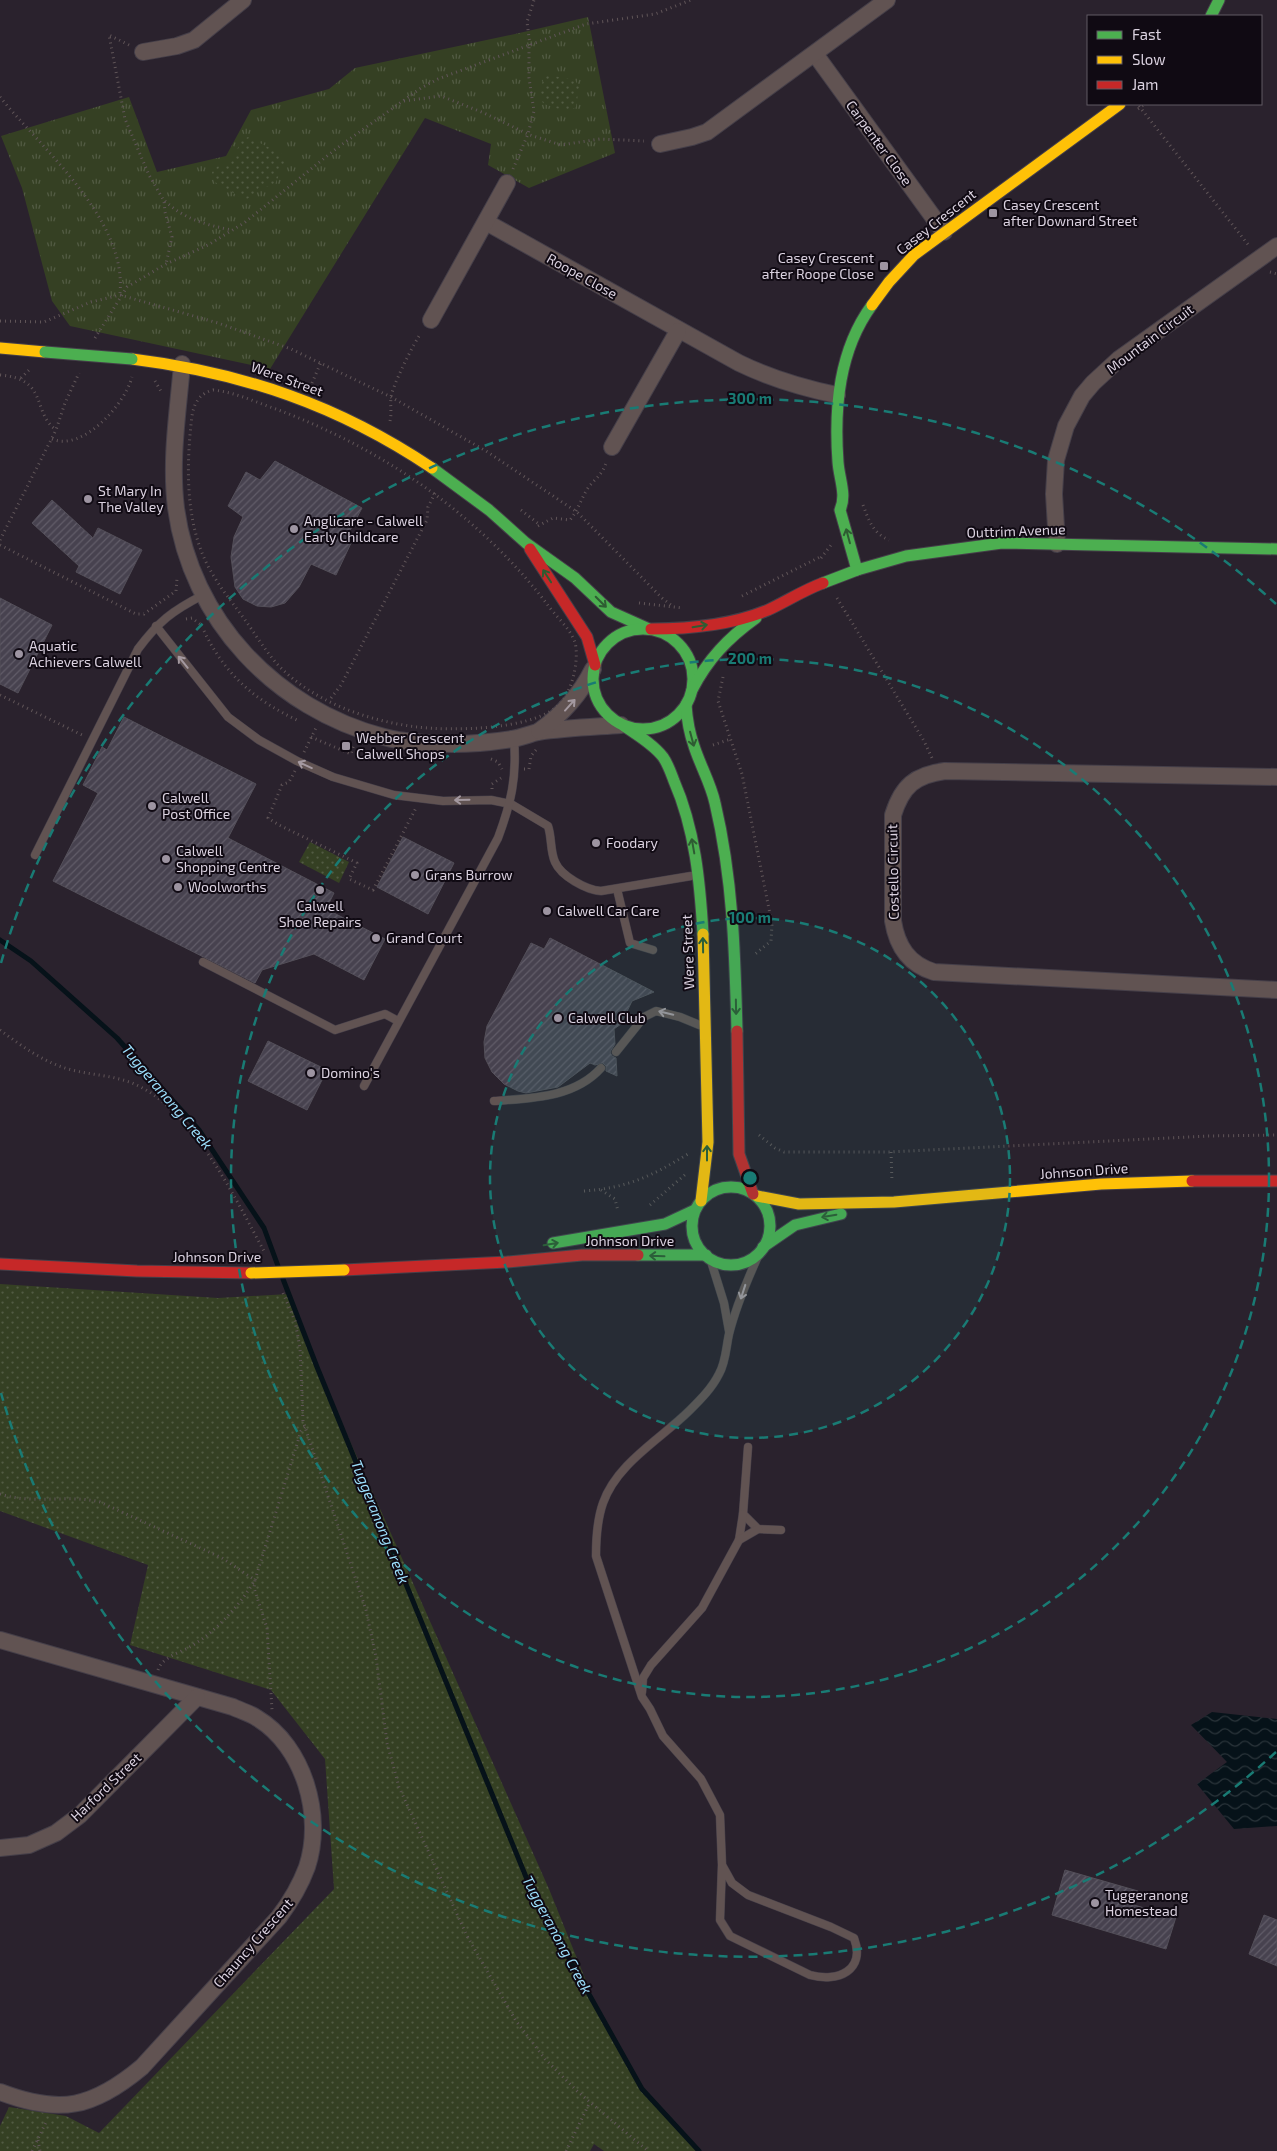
<svg xmlns="http://www.w3.org/2000/svg" width="1277" height="2151" font-family="'Exo 2',sans-serif">
  <style>
    .grass { fill: url(#grass-tufts) }
    .park { fill: url(#park-dots) }
    .water { fill: url(#water-waves) }
    .lines { fill: none; stroke-linecap: round; stroke-linejoin: round }
    .stream { stroke: #061219; stroke-width: 5 }
    .building { fill: url(#building-hatch); stroke: #534f59 }
    .lane-casing { stroke: #453f49; stroke-width: 9 }
    .street-casing { stroke: #453f49; stroke-width: 18 }
    .fast-casing { stroke: #453f49; stroke-width: 13 }
    .slow-casing { stroke: #453f49; stroke-width: 13 }
    .jam-casing { stroke: #453f49; stroke-width: 13 }
    .path { stroke: #605558; stroke-width: 3; stroke-dasharray: 1 4; stroke-linecap: butt }
    .lane { stroke: #615352; stroke-width: 8 }
    .street { stroke: #615352; stroke-width: 16 }
    .fast { stroke: #4caf50; stroke-width: 11 }
    .slow { stroke: #ffc107; stroke-width: 11 }
    .jam { stroke: #c62828; stroke-width: 11 }
    .fast-bridge-casing { stroke: #453f49; stroke-width: 13; stroke-linecap: butt }
    .slow-bridge-casing { stroke: #453f49; stroke-width: 13; stroke-linecap: butt }
    .fast-bridge { stroke: #4caf50; stroke-width: 11 }
    .slow-bridge { stroke: #ffc107; stroke-width: 11 }
    .oneway { stroke: #2e5c32 }
    .oneway2 { stroke: #a499a0 }
    .ring { fill: none; stroke: #197b74; stroke-width: 2.5; stroke-dasharray: 9 6 }
    .poi-dot { fill: #9d94a1; stroke: #100a13; stroke-width: 2 }
    .labels { text-anchor: middle; stroke-width: 4; stroke-linejoin: round; paint-order: stroke }
    .street-label { font-size: 14px; fill: #dbd2e0; stroke: #100a13 }
    .poi-label { font-size: 14px; fill: #dbd2e0; stroke: #100a13; text-anchor: start }
    .water-label { font-size: 15px; font-style: italic; fill: #9bdefb; stroke: #100a13 }
    .centre { fill: #197b74; stroke: #100a13; stroke-width: 2.5 }
    .ring-label { font-size: 15px; text-anchor: middle; font-weight: bold; fill: #197b74; stroke: #100a13; stroke-width: 4; stroke-linejoin: round; paint-order: stroke }
  </style>
  <defs>
    <pattern id="grass-tufts" width="24" height="20" patternUnits="userSpaceOnUse" patternTransform="scale(1.25)"><rect width="24" height="20" fill="#354023"/><path d="M3 7l-1-3M5 7V3M7 7l1-3M15 17l-1-3M17 17v-4M19 17l1-3" fill="none" stroke="#525b43"/></pattern>
    <pattern id="park-dots" width="8" height="8" patternUnits="userSpaceOnUse" patternTransform="scale(1.25)"><rect width="8" height="8" fill="#354023"/><path d="M2 2h.1M6 6h.1" fill="none" stroke="#525b43" stroke-width="1.8" stroke-linecap="round"/></pattern>
    <pattern id="water-waves" width="16" height="10" patternUnits="userSpaceOnUse" patternTransform="scale(1.25)"><rect width="16" height="10" fill="#061219"/><path d="M0 5q4-4 8 0t8 0" fill="none" stroke="#2a343a"/></pattern>
    <pattern id="building-hatch" width="6" height="6" patternUnits="userSpaceOnUse" patternTransform="scale(1.25)"><rect width="6" height="6" fill="#47424f"/><path d="M-1 1l2-2M0 6l6-6M5 7l2-2" fill="none" stroke="#615c68"/></pattern>
  </defs>
  <rect width="100%" height="100%" fill="#2a222d"/>
  <path class="grass" d="M 588,17 L 615,153 L 529,188 L 488,165 L 491,144 L 425,118 L 270,369 L 70,326 L 52,301 L 22,188 L 1,136 L 129,97 L 157,172 L 226,156 L 251,110 L 329,89 L 355,68 L 515,34 Z"/>
  <g class="park">
    <path d="M 548,75 L 575,80 L 579,87 L 576,107 L 568,112 L 544,104 L 540,99 L 543,79 Z"/>
    <path d="M 248,137 L 282,154 L 286,160 L 275,184 L 266,187 L 261,184 L 254,195 L 245,200 L 215,182 L 212,172 L 219,165 L 230,165 L 241,141 Z"/>
    <path d="M 310,842 L 349,862 L 339,883 L 299,862 Z"/>
    <path d="M 0,1284 L 218,1298 L 289,1294 L 317,1367 L 549,1889 L 599,2013 L 642,2089 L 699,2151 L 604,2151 L 594,2144 L 590,2151 L 0,2151 L 0,2126 L 9,2107 L 66,2116 L 99,2133 L 334,1889 L 325,1759 L 271,1690 L 130,1645 L 148,1565 L 0,1511 Z"/>
  </g>
  <path class="water" d="M 1212,1712 L 1277,1719 L 1277,1826 L 1234,1829 L 1197,1784 L 1227,1762 L 1191,1725 Z"/>
  <g class="lines">
    <g class="stream">
      <path d="M 0,940 L 31,961 L 117,1038 L 199,1130 L 264,1228 L 278,1266"/>
      <path d="M 283,1279 L 317,1367 L 533,1894 L 642,2089 L 699,2151"/>
    </g>
  </g>
  <g class="building">
    <path d="M 275,461 L 362,508 L 346,538 L 352,541 L 336,575 L 311,564 L 299,587 L 285,603 L 271,607 L 257,606 L 243,599 L 235,587 L 231,557 L 234,537 L 243,517 L 228,506 L 246,472 L 260,480 Z"/>
    <path d="M 52,500 L 93,538 L 98,528 L 142,550 L 120,594 L 76,572 L 79,566 L 32,523 Z"/>
    <path d="M 0,598 L 52,625 L 18,693 L 0,684 Z"/>
    <path d="M 124,717 L 256,784 L 228,838 L 334,893 L 326,909 L 385,939 L 364,980 L 314,954 L 262,970 L 255,983 L 53,881 L 98,793 L 83,785 L 102,747 L 107,750 Z"/>
    <path d="M 403,837 L 454,863 L 428,914 L 377,887 Z"/>
    <path d="M 550,938 L 654,992 L 632,1001 L 621,1024 L 614,1029 L 615,1044 L 610,1052 L 612,1056 L 616,1058 L 617,1076 L 606,1071 L 606,1066 L 603,1063 L 595,1065 L 590,1063 L 558,1087 L 526,1093 L 518,1091 L 504,1084 L 492,1072 L 485,1058 L 484,1042 L 487,1026 L 531,943 L 544,949 Z"/>
    <path d="M 268,1041 L 327,1070 L 307,1110 L 248,1081 Z"/>
    <path d="M 1065,1870 L 1138,1891 L 1134,1905 L 1176,1917 L 1166,1949 L 1052,1915 Z"/>
    <path d="M 1264,1915 L 1277,1920 L 1277,1966 L 1249,1954 Z"/>
  </g>
  <g class="lines">
    <defs>
      <g id="lane">
        <path d="M 156,626 L 228,717 L 259,740 L 297,761 L 333,777 L 394,795 L 443,801 L 491,800 L 511,804 L 548,826 C 552,838 550,851 555,862 C 561,876 586,890 601,891 L 697,875"/>
        <path d="M 35,855 L 138,649 C 159,621 172,611 203,595"/>
        <path d="M 617,889 L 630,943 L 653,950"/>
        <path d="M 203,962 L 335,1030 L 385,1014 L 398,1021"/>
        <path d="M 616,1052 L 644,1017 L 656,1011 L 680,1017 L 702,1026"/>
        <path d="M 364,1086 L 498,838 C 511,803 517,778 514,739"/>
        <path d="M 494,1101 C 531,1098 574,1098 601,1068"/>
        <path d="M 710,1258 L 724,1303 L 729,1331"/>
        <path d="M 748,1447 L 743,1514 L 758,1529 L 781,1530"/>
        <path d="M 739,1540 L 743,1514"/>
        <path d="M 642,1692 L 643,1678 L 651,1665 L 702,1608 L 739,1540 L 758,1529"/>
        <path d="M 722,1865 L 720,1920 L 730,1936 L 810,1975 C 838,1983 866,1970 854,1938 L 831,1927 L 748,1895 L 732,1883 L 722,1865 L 720,1815 L 701,1779 L 663,1736 L 650,1709 L 642,1697 L 596,1556 C 596,1539 597,1520 603,1503 C 617,1463 661,1439 690,1410 C 701,1399 712,1388 719,1374 C 726,1362 726,1347 729,1334 C 736,1306 748,1278 760,1252"/>
      </g>
      <g id="street">
        <path d="M 143,52 L 177,46 L 194,40 L 243,0"/>
        <path d="M 815,54 L 944,232"/>
        <path d="M 660,144 L 692,137 L 707,132 L 887,0"/>
        <path d="M 486,222 L 739,363 C 770,378 803,388 837,395"/>
        <path d="M 431,320 L 507,183"/>
        <path d="M 182,364 C 178,412 170,460 176,508 C 191,620 276,709 384,737 C 402,742 434,744 452,744 C 472,744 493,742 512,739 C 521,738 529,734 538,732 C 565,728 593,727 621,725"/>
        <path d="M 612,447 L 678,331"/>
        <path d="M 1057,544 L 1054,494 L 1056,460 L 1066,426 L 1082,396 L 1093,383 L 1119,359 L 1277,246"/>
        <path d="M 539,731 C 563,714 580,695 593,669"/>
        <path d="M 1277,777 L 945,771 C 915,775 902,786 893,815 L 893,921 C 897,946 908,964 934,972 L 1277,990"/>
        <path d="M 0,1640 L 233,1707 C 241,1711 250,1713 257,1718 C 304,1746 324,1816 307,1867 C 300,1886 291,1901 279,1917 L 142,2067 C 93,2108 60,2115 0,2092"/>
        <path d="M 0,1848 L 29,1845 L 56,1833 L 80,1815 L 197,1697"/>
      </g>
      <g id="fast">
        <path d="M 1211,16 L 1219,0"/>
        <path d="M 432,468 L 489,510 L 526,543 L 575,578 L 611,612 L 649,629"/>
        <path d="M 857,570 L 840,510 C 847,495 839,478 838,462 C 834,407 839,350 872,305"/>
        <path d="M 823,583 L 857,570 L 906,556 L 1002,543 L 1277,549"/>
        <circle cx="643" cy="679" r="50"/>
        <path d="M 692,690 C 708,659 728,638 756,618"/>
        <path d="M 686,705 C 687,719 689,732 694,746 C 700,765 711,784 715,803 C 733,879 735,954 737,1031"/>
        <path d="M 624,726 C 637,735 653,744 663,757 C 668,764 671,773 674,781 C 695,829 700,882 703,934"/>
        <circle cx="731" cy="1226" r="39"/>
        <path d="M 553,1243 L 665,1224 L 695,1210"/>
        <path d="M 763,1247 L 795,1225 L 841,1214"/>
        <path d="M 638,1255 L 706,1255"/>
      </g>
      <g id="slow">
        <path d="M 872,305 L 889,282 L 914,255 L 1120,104"/>
        <path d="M 0,348 L 45,352"/>
        <path d="M 132,359 C 244,373 338,405 432,468"/>
        <path d="M 757,1196 L 799,1204 L 894,1202 L 1101,1184 L 1192,1181"/>
        <path d="M 701,1201 L 708,1142 L 703,934"/>
      </g>
      <g id="jam">
        <path d="M 530,549 L 587,637 L 595,665"/>
        <path d="M 651,629 C 690,629 732,625 768,610 C 787,601 804,590 823,583"/>
        <path d="M 737,1031 L 739,1154 L 753,1194"/>
        <path d="M 1192,1181 L 1277,1181"/>
        <path d="M 0,1264 L 137,1271 L 251,1273"/>
        <path d="M 344,1270 L 507,1262 L 582,1255 L 638,1255"/>
      </g>
    </defs>
    <use href="#lane" class="lane-casing"/>
    <use href="#street" class="street-casing"/>
    <use href="#fast" class="fast-casing"/>
    <use href="#slow" class="slow-casing"/>
    <use href="#jam" class="jam-casing"/>
    <g class="path">
      <path d="M 129,45 L 109,35 L 125,119 L 149,175 L 164,201 L 165,212 L 172,237 L 166,264"/>
      <path d="M 530,45 L 527,22 L 534,0"/>
      <path d="M 0,97 C 43,150 127,220 120,293"/>
      <path d="M 404,101 L 441,96 L 484,113 L 530,135 L 561,145 L 600,139 L 644,141"/>
      <path d="M 1139,106 L 1250,247"/>
      <path d="M 1138,109 L 1145,104"/>
      <path d="M 513,169 L 528,134 L 534,111 L 529,78 L 529,46"/>
      <path d="M 165,201 C 184,219 206,225 232,230"/>
      <path d="M 1270,272 L 1277,274"/>
      <path d="M 0,321 L 44,322 L 91,302 L 120,295 L 218,323 L 291,349 L 391,397 L 486,451 L 577,512 L 662,598 L 671,605"/>
      <path d="M 95,338 L 127,287 L 166,264 L 208,245 L 244,223 L 337,148 L 421,88 L 438,79 L 586,24 L 655,14 L 691,0"/>
      <path d="M 0,375 C 49,379 31,411 56,430"/>
      <path d="M 21,378 L 29,370"/>
      <path d="M 155,381 L 162,393"/>
      <path d="M 312,383 L 321,362"/>
      <path d="M 213,390 C 234,392 253,401 273,408 C 380,447 477,513 547,604 C 554,614 570,629 574,640 C 578,649 576,665 574,674 C 571,686 566,700 555,708 C 527,730 452,731 417,727 C 368,721 314,702 279,666 C 266,652 256,635 245,620 C 235,606 224,593 215,578 C 188,537 186,483 190,435 C 192,416 191,396 213,390 Z"/>
      <path d="M 390,421 C 392,413 390,406 391,398 C 391,388 415,341 421,333"/>
      <path d="M 52,439 C 83,452 125,404 132,377"/>
      <path d="M 863,505 C 869,521 873,533 889,540"/>
      <path d="M 521,510 L 540,525"/>
      <path d="M 538,526 L 553,518 L 570,520 C 578,510 581,499 588,488 C 596,477 601,477 607,461"/>
      <path d="M 0,540 L 56,430 L 65,403 L 79,373"/>
      <path d="M 0,545 L 136,614 L 144,614 L 176,591 L 177,579"/>
      <path d="M 821,558 L 831,545"/>
      <path d="M 742,596 L 820,557"/>
      <path d="M 837,598 L 924,741 L 932,758"/>
      <path d="M 639,603 L 683,608"/>
      <path d="M 186,619 L 192,618 L 200,624"/>
      <path d="M 204,631 C 225,675 256,701 299,721"/>
      <path d="M 723,677 L 718,701 L 742,774 L 772,924 L 771,941 L 754,955"/>
      <path d="M 0,695 L 82,735"/>
      <path d="M 331,698 L 341,685 L 427,520 L 428,507 L 435,493"/>
      <path d="M 311,737 L 351,754 L 354,744"/>
      <path d="M 713,745 L 731,739"/>
      <path d="M 304,752 L 317,726"/>
      <path d="M 491,759 L 498,762 L 502,769"/>
      <path d="M 524,769 L 529,769 L 531,756 L 536,750"/>
      <path d="M 295,771 L 289,782 L 282,785 L 268,818 L 279,825 L 357,863 L 349,879 L 373,890 L 416,808"/>
      <path d="M 492,789 L 492,784 L 501,778"/>
      <path d="M 0,1030 C 19,1044 39,1059 62,1067 C 84,1075 109,1074 132,1083 C 192,1107 235,1198 265,1253"/>
      <path d="M 759,1135 L 775,1148 L 784,1152 L 891,1152 L 1209,1136 L 1277,1135"/>
      <path d="M 891,1152 L 892,1182"/>
      <path d="M 601,1190 L 615,1199 L 618,1211"/>
      <path d="M 584,1191 C 627,1188 652,1176 688,1154"/>
      <path d="M 650,1205 L 687,1173"/>
      <path d="M 283,1293 L 295,1321 L 300,1348 L 303,1421 L 366,1610 L 376,1657 L 387,1743 L 399,1787 L 467,1936 L 516,2021 L 545,2059 L 578,2092 L 648,2151"/>
      <path d="M 0,1494 C 32,1505 67,1494 100,1502 L 222,1558 L 255,1580 L 254,1588 L 267,1628 L 272,1710"/>
      <path d="M 158,1670 C 162,1658 178,1653 188,1648 C 214,1634 240,1605 255,1580 L 301,1431 L 305,1427"/>
      <path d="M 38,2140 L 40,2151"/>
      <path d="M 32,2151 L 47,2120"/>
      <path d="M 566,2151 L 590,2102"/>
    </g>
    <use href="#lane" class="lane"/>
    <use href="#street" class="street"/>
    <use href="#fast" class="fast"/>
    <use href="#slow" class="slow"/>
    <use href="#jam" class="jam"/>
    <defs>
      <path id="fast-bridge" d="M 45,352 L 132,359"/>
      <path id="slow-bridge" d="M 251,1273 L 344,1270"/>
    </defs>
    <use href="#fast-bridge" class="fast-bridge-casing"/>
    <use href="#slow-bridge" class="slow-bridge-casing"/>
    <use href="#fast-bridge" class="fast-bridge"/>
    <use href="#slow-bridge" class="slow-bridge"/>
  </g>
  <defs><path id="oneway-shaft" d="M-6 0H5M1.5-3L5.5 0L1.5 3" fill="none" stroke-width="1.6" stroke-linecap="round" stroke-linejoin="round" transform="scale(1.25)"/></defs>
  <g class="oneway">
    <use href="#oneway-shaft" transform="translate(848 536) rotate(-105)"/>
    <use href="#oneway-shaft" transform="translate(547 576) rotate(-123)"/>
    <use href="#oneway-shaft" transform="translate(601 602) rotate(45)"/>
    <use href="#oneway-shaft" transform="translate(700 626) rotate(-9)"/>
    <use href="#oneway-shaft" transform="translate(692 739) rotate(75)"/>
    <use href="#oneway-shaft" transform="translate(693 846) rotate(-100)"/>
    <use href="#oneway-shaft" transform="translate(703 945) rotate(-91)"/>
    <use href="#oneway-shaft" transform="translate(736 1007) rotate(89)"/>
    <use href="#oneway-shaft" transform="translate(707 1153) rotate(-90)"/>
    <use href="#oneway-shaft" transform="translate(829 1216) rotate(170)"/>
    <use href="#oneway-shaft" transform="translate(551 1244) rotate(-10)"/>
    <use href="#oneway-shaft" transform="translate(657 1256) rotate(-178)"/>
  </g>
  <g class="oneway2">
    <use href="#oneway-shaft" transform="translate(183 662) rotate(-129)"/>
    <use href="#oneway-shaft" transform="translate(570 705) rotate(-48)"/>
    <use href="#oneway-shaft" transform="translate(305 765) rotate(-155)"/>
    <use href="#oneway-shaft" transform="translate(462 800) rotate(179)"/>
    <use href="#oneway-shaft" transform="translate(666 1013) rotate(-166)"/>
    <use href="#oneway-shaft" transform="translate(743 1292) rotate(108)"/>
  </g>
  <circle cx="750" cy="1178" r="260" fill="#197b74" fill-opacity=".12"/>
  <g class="ring">
    <circle cx="750" cy="1178" r="260"/>
    <circle cx="750" cy="1178" r="519"/>
    <path d="M1276 1752A779 779 0 0 1 1 1393M1 963A779 779 0 0 1 1276 604"/>
  </g>
  <g class="poi-dot">
    <rect x="988" y="208" width="10" height="10" rx="2.5"/>
    <rect x="879" y="261" width="10" height="10" rx="2.5"/>
    <circle cx="88" cy="499" r="5"/>
    <circle cx="294" cy="529" r="5"/>
    <circle cx="19" cy="654" r="5"/>
    <rect x="341" y="741" width="10" height="10" rx="2.5"/>
    <circle cx="152" cy="806" r="5"/>
    <circle cx="596" cy="843" r="5"/>
    <circle cx="166" cy="859" r="5"/>
    <circle cx="415" cy="875" r="5"/>
    <circle cx="178" cy="887" r="5"/>
    <circle cx="320" cy="890" r="5"/>
    <circle cx="547" cy="911" r="5"/>
    <circle cx="376" cy="938" r="5"/>
    <circle cx="558" cy="1018" r="5"/>
    <circle cx="311" cy="1073" r="5"/>
    <circle cx="1095" cy="1903" r="5"/>
  </g>
  <g class="labels">
    <g class="street-label">
      <text transform="translate(879 143) rotate(54)" y="5">Carpenter Close</text>
      <text transform="translate(936 222) rotate(-38)" y="5">Casey Crescent</text>
      <text transform="translate(582 276) rotate(29)" y="5">Roope Close</text>
      <text transform="translate(1150 339) rotate(-37)" y="5">Mountain Circuit</text>
      <text transform="translate(287 379) rotate(20)" y="5">Were Street</text>
      <text transform="translate(1016 531) rotate(-2)" y="5">Outtrim Avenue</text>
      <text transform="translate(893 872) rotate(-91)" y="5">Costello Circuit</text>
      <text transform="translate(688 952) rotate(-92)" y="5">Were Street</text>
      <text transform="translate(1084 1171) rotate(-4)" y="5">Johnson Drive</text>
      <text x="630" y="1246">Johnson Drive</text>
      <text x="217" y="1262">Johnson Drive</text>
      <text transform="translate(106 1787) rotate(-44)" y="5">Harford Street</text>
      <text transform="translate(253 1943) rotate(-49)" y="5">Chauncy Crescent</text>
    </g>
    <g class="poi-label">
      <text x="1003" y="210">Casey Crescent<tspan x="1003" dy="16">after Downard Street</tspan></text>
      <text x="874" y="263" text-anchor="end">Casey Crescent<tspan x="874" dy="16">after Roope Close</tspan></text>
      <text x="98" y="496">St Mary In<tspan x="98" dy="16">The Valley</tspan></text>
      <text x="304" y="526">Anglicare - Calwell<tspan x="304" dy="16">Early Childcare</tspan></text>
      <text x="29" y="651">Aquatic<tspan x="29" dy="16">Achievers Calwell</tspan></text>
      <text x="356" y="743">Webber Crescent<tspan x="356" dy="16">Calwell Shops</tspan></text>
      <text x="162" y="803">Calwell<tspan x="162" dy="16">Post Office</tspan></text>
      <text x="606" y="848">Foodary</text>
      <text x="176" y="856">Calwell<tspan x="176" dy="16">Shopping Centre</tspan></text>
      <text x="425" y="880">Grans Burrow</text>
      <text x="188" y="892">Woolworths</text>
      <text x="320" y="911" text-anchor="middle">Calwell<tspan x="320" dy="16">Shoe Repairs</tspan></text>
      <text x="557" y="916">Calwell Car Care</text>
      <text x="386" y="943">Grand Court</text>
      <text x="568" y="1023">Calwell Club</text>
      <text x="321" y="1078">Domino's</text>
      <text x="1105" y="1900">Tuggeranong<tspan x="1105" dy="16">Homestead</tspan></text>
    </g>
    <g class="water-label">
      <text transform="translate(167 1097) rotate(50)" y="5">Tuggeranong Creek</text>
      <text transform="translate(380 1522) rotate(68)" y="5">Tuggeranong Creek</text>
      <text transform="translate(557 1935) rotate(62)" y="5">Tuggeranong Creek</text>
    </g>
  </g>
  <circle cx="750" cy="1178" r="8" class="centre"/>
  <g class="ring-label">
    <text x="750" y="404">300 m</text>
    <text x="750" y="664">200 m</text>
    <text x="750" y="923">100 m</text>
  </g>
  <rect x="1087" y="15" width="175" height="90" fill="#100a13" stroke="#615a65"/>
  <rect x="1097" y="31" width="25" height="8" fill="#4caf50" stroke="#615a65"/>
  <text x="1132" y="40" font-size="15" fill="#dbd2e0">Fast</text>
  <rect x="1097" y="56" width="25" height="8" fill="#ffc107" stroke="#615a65"/>
  <text x="1132" y="65" font-size="15" fill="#dbd2e0">Slow</text>
  <rect x="1097" y="81" width="25" height="8" fill="#c62828" stroke="#615a65"/>
  <text x="1132" y="90" font-size="15" fill="#dbd2e0">Jam</text>
</svg>
